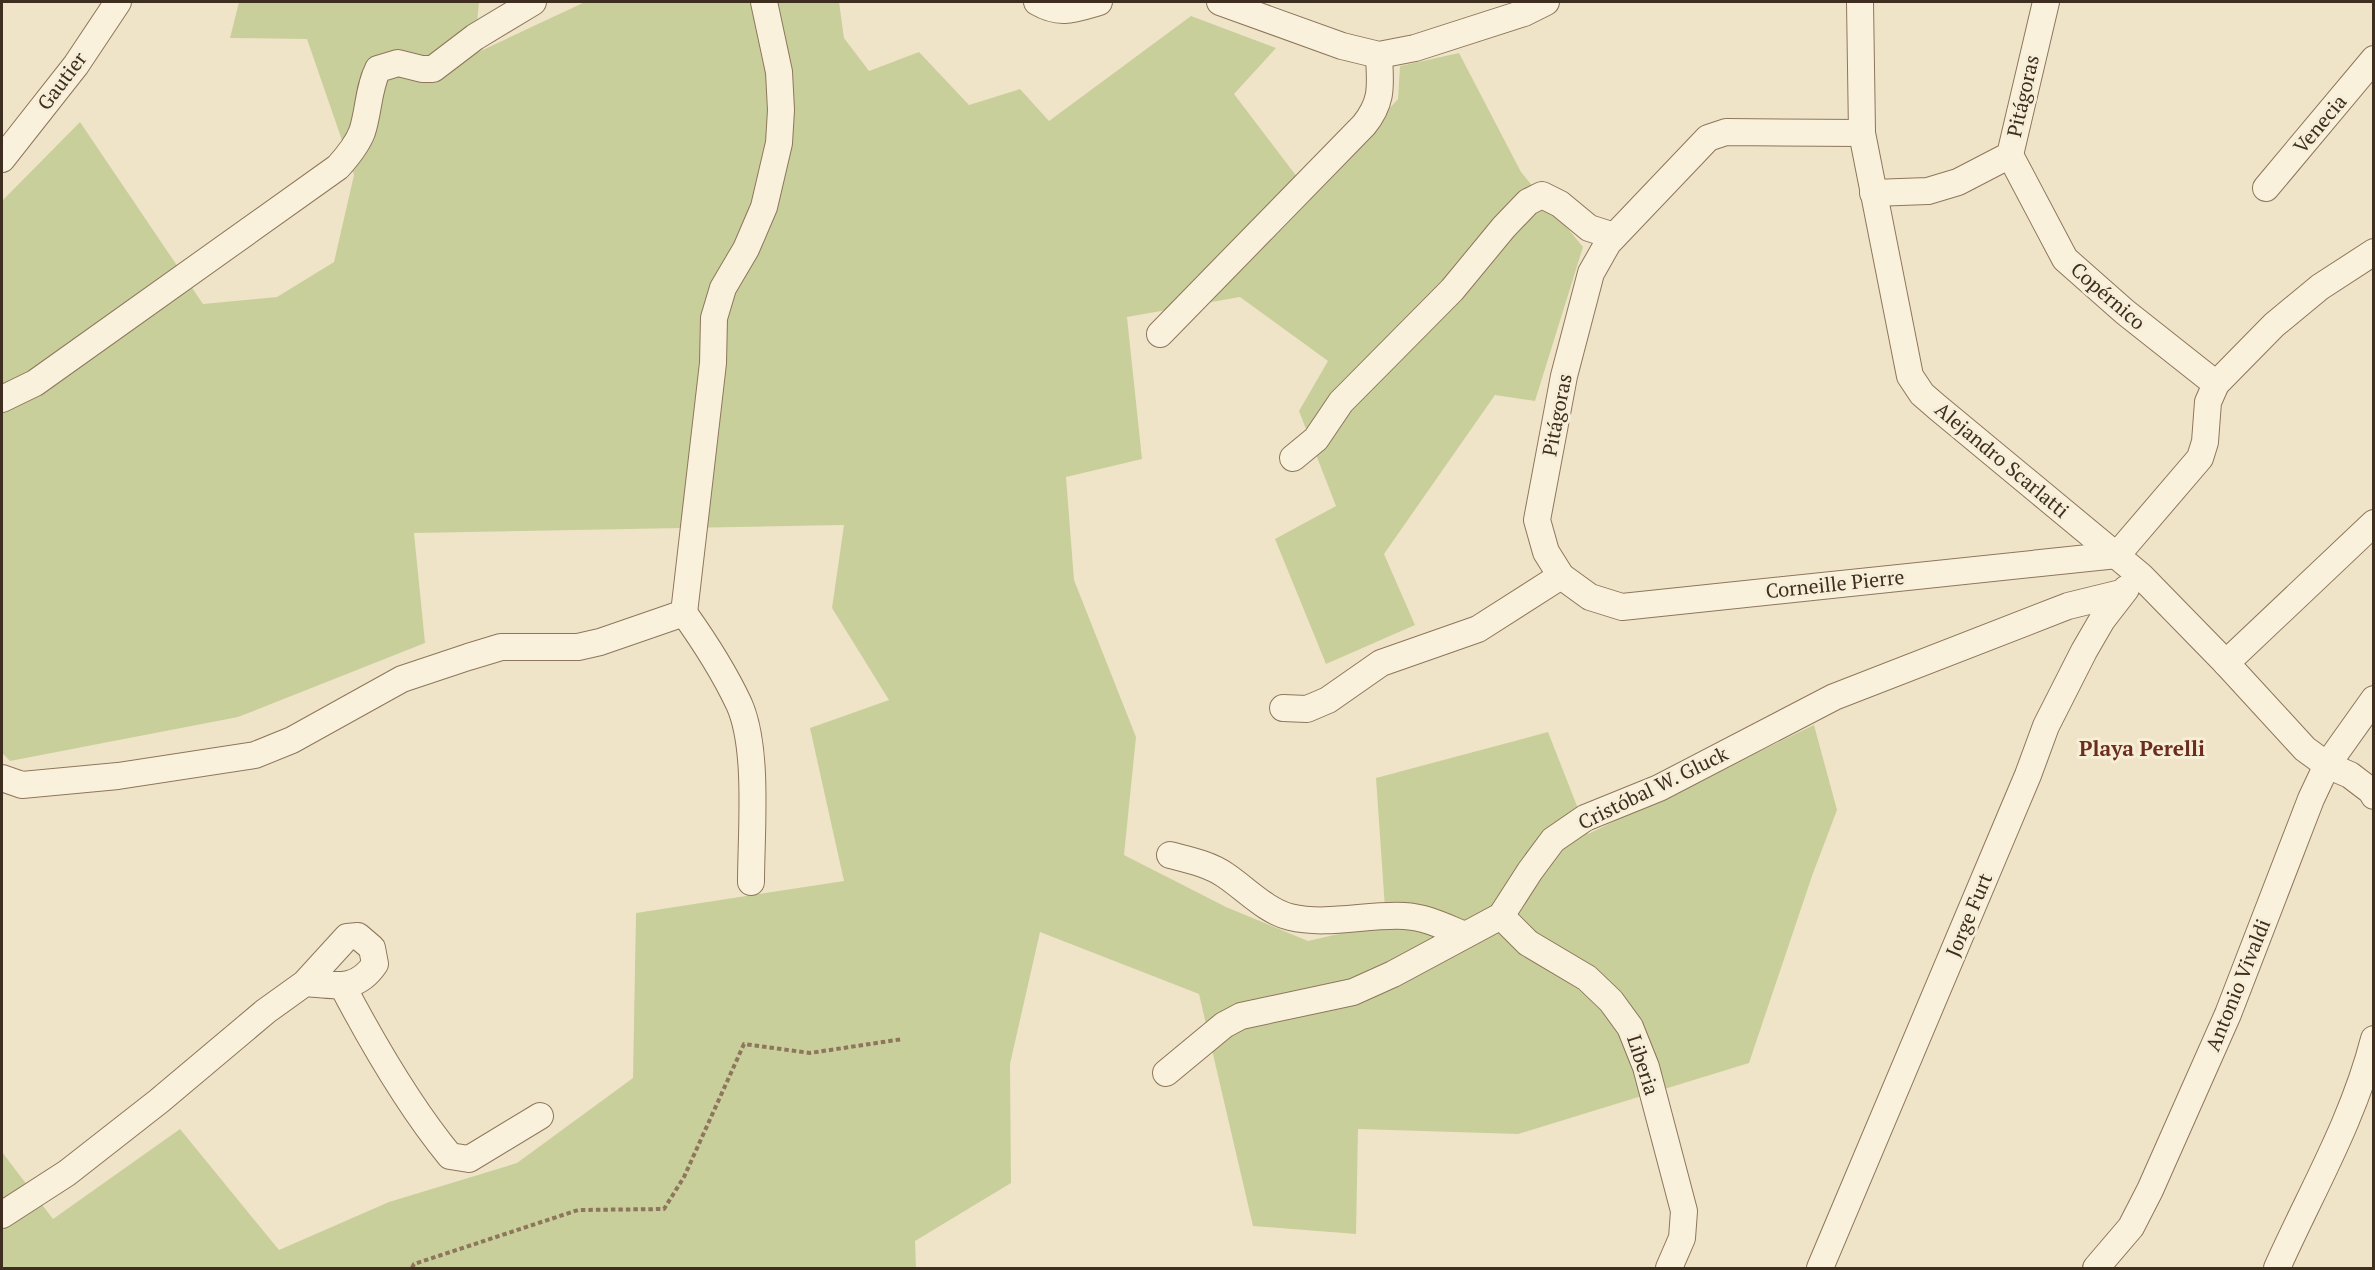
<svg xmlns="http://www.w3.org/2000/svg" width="2375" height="1270" font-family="'PT Serif',serif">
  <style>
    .green { fill: #c9cf9b }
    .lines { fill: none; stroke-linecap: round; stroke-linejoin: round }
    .minor-casing { stroke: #8d765c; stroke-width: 28 }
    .path { stroke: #8d765c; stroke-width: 4; stroke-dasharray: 4.5 3; stroke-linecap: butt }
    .minor { stroke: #faf1dc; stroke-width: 26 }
    .labels { text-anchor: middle; stroke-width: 6; stroke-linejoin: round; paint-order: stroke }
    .street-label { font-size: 20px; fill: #3d2e20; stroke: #f7eed8 }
    .neighbourhood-label { font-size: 21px; font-weight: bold; fill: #6b2e1e; stroke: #f7eed8 }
  </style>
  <rect width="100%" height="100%" fill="#f0e4c8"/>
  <path class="green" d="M 239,2 L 479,2 L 474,54 L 585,2 L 839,2 L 844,38 L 869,71 L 919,52 L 969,105 L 1020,89 L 1049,121 L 1191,16 L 1276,48 L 1234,94 L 1310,194 L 1398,99 L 1400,66 L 1459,53 L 1521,172 L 1583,247 L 1535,401 L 1495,395 L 1384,554 L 1415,625 L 1326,664 L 1275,539 L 1336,506 L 1299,411 L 1328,361 L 1240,297 L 1127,317 L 1142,459 L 1066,477 L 1074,580 L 1136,737 L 1124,855 L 1226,907 L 1308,941 L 1386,923 L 1376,778 L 1548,732 L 1588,834 L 1814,725 L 1837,810 L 1812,876 L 1749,1063 L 1518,1134 L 1358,1129 L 1356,1234 L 1253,1226 L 1199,994 L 1040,932 L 1010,1064 L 1011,1183 L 915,1241 L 916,1268 L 2,1268 L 2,1152 L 53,1219 L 180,1129 L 279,1250 L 389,1202 L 517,1163 L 633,1078 L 636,913 L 844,881 L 810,728 L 889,700 L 832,608 L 844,525 L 414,533 L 425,643 L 238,717 L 10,761 L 2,753 L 2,201 L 80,122 L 203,304 L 277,297 L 334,262 L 354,175 L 307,39 L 230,38 Z"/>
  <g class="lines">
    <defs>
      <g id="minor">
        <path d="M 1037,2 C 1061,16 1075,9 1099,2"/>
        <path d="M 1220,2 L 1342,46 L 1379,55 L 1415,48 L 1524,13 L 1546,2"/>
        <path d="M 1860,2 L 1862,133 L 1910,376 L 1922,394 L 1937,407 L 2141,576 L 2226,663 L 2305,749 L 2327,765 L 2350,775 L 2371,791 L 2374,796"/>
        <path d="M 1862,133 L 1726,132 L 1708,138 L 1608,243 L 1591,273 L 1564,376 L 1537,520 L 1546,552 L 1561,576 L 1590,597 L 1622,607 L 2117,555 L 2200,458 L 2205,442 L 2208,402 L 2216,384 L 2274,325 L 2320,287 L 2374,252"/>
        <path d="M 2010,155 L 2065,259 L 2125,312 L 2216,384"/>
        <path d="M 2,159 L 76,65 L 118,2"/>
        <path d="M 2266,188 L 2374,59"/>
        <path d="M 1873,193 L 1928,191 L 1958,182 L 2010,155 L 2046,2"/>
        <path d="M 1160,334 L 1364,125 C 1384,100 1380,84 1379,55"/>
        <path d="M 2,399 L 35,383 L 338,167 C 347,157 357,145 362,132 C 369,111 368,89 378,69 L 398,63 L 422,69 L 433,69 L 475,37 L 533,2"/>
        <path d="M 1293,458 L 1316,439 L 1341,402 L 1452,290 L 1504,227 L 1528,202 L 1542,195 L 1560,204 L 1589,228 L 1614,236"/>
        <path d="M 684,613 L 713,363 L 714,318 L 723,288 L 746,249 L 764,207 L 779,143 L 781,110 L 779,72 L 764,2"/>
        <path d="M 684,613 C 704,641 724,672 739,704 C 759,748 751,833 751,882"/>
        <path d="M 2226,663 L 2374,523"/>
        <path d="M 1283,708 L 1307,709 L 1328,700 L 1381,663 L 1478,629 L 1561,576"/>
        <path d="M 2,778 L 22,785 L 118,776 L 255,755 L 292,740 L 402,679 L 468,657 L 501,647 L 578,647 L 600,642 L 684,613"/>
        <path d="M 1170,855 C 1189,860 1209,864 1225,875 C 1246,889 1266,911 1290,917 C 1327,926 1367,914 1404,916 C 1426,917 1445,927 1465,935"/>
        <path d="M 1501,916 L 1528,943 L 1587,978 L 1611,1001 L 1630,1027 L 1646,1067 L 1684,1211 L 1682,1238 L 1669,1268"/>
        <path d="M 342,985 C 373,1044 408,1105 450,1156 L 469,1159 L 540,1116"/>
        <path d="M 1166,1073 L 1224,1025 L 1241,1016 L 1353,992 L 1393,974 L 1501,916 L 1530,871 L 1553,840 L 1585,818 L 1659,788 L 1834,697 L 2068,606 L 2121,593"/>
        <path d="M 2,1215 L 67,1173 L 159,1101 L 266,1011 L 305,983 L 347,937 L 358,936 L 372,948 L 375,964 C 356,992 335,985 305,983"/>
        <path d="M 1820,1268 L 2028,775 L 2046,726 L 2084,651 L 2102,620 L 2126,589"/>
        <path d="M 2096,1268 L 2131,1227 L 2150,1190 L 2228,1014 L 2311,799 L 2327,765 L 2374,699"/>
        <path d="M 2277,1268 C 2311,1192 2353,1121 2374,1039"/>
      </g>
    </defs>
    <use href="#minor" class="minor-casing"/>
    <path class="path" d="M 412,1268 L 414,1264 L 578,1210 L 664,1209 L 684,1177 L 744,1044 L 810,1053 L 903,1039"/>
    <use href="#minor" class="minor"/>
  </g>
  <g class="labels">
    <g class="street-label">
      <text transform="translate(62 81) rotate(-53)" y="7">Gautier</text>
      <text transform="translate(2023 96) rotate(-77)" y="7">Pitágoras</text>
      <text transform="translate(2320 124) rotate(-50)" y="7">Venecia</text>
      <text transform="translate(2108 296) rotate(41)" y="7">Copérnico</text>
      <text transform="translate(1557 415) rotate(-79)" y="7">Pitágoras</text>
      <text transform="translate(2002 460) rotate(40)" y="7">Alejandro Scarlatti</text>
      <text transform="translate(1835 584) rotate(-6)" y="7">Corneille Pierre</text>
      <text transform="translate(1653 788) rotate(-26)" y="7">Cristóbal W. Gluck</text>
      <text transform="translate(1969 915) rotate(-67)" y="7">Jorge Furt</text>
      <text transform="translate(2238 985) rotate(-68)" y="7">Antonio Vivaldi</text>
      <text transform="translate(1643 1065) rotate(72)" y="7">Liberia</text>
    </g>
    <g class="neighbourhood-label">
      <text x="2142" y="756">Playa Perelli</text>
    </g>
  </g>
  <rect width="2375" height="1270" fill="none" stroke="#3d2e20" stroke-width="6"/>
</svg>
